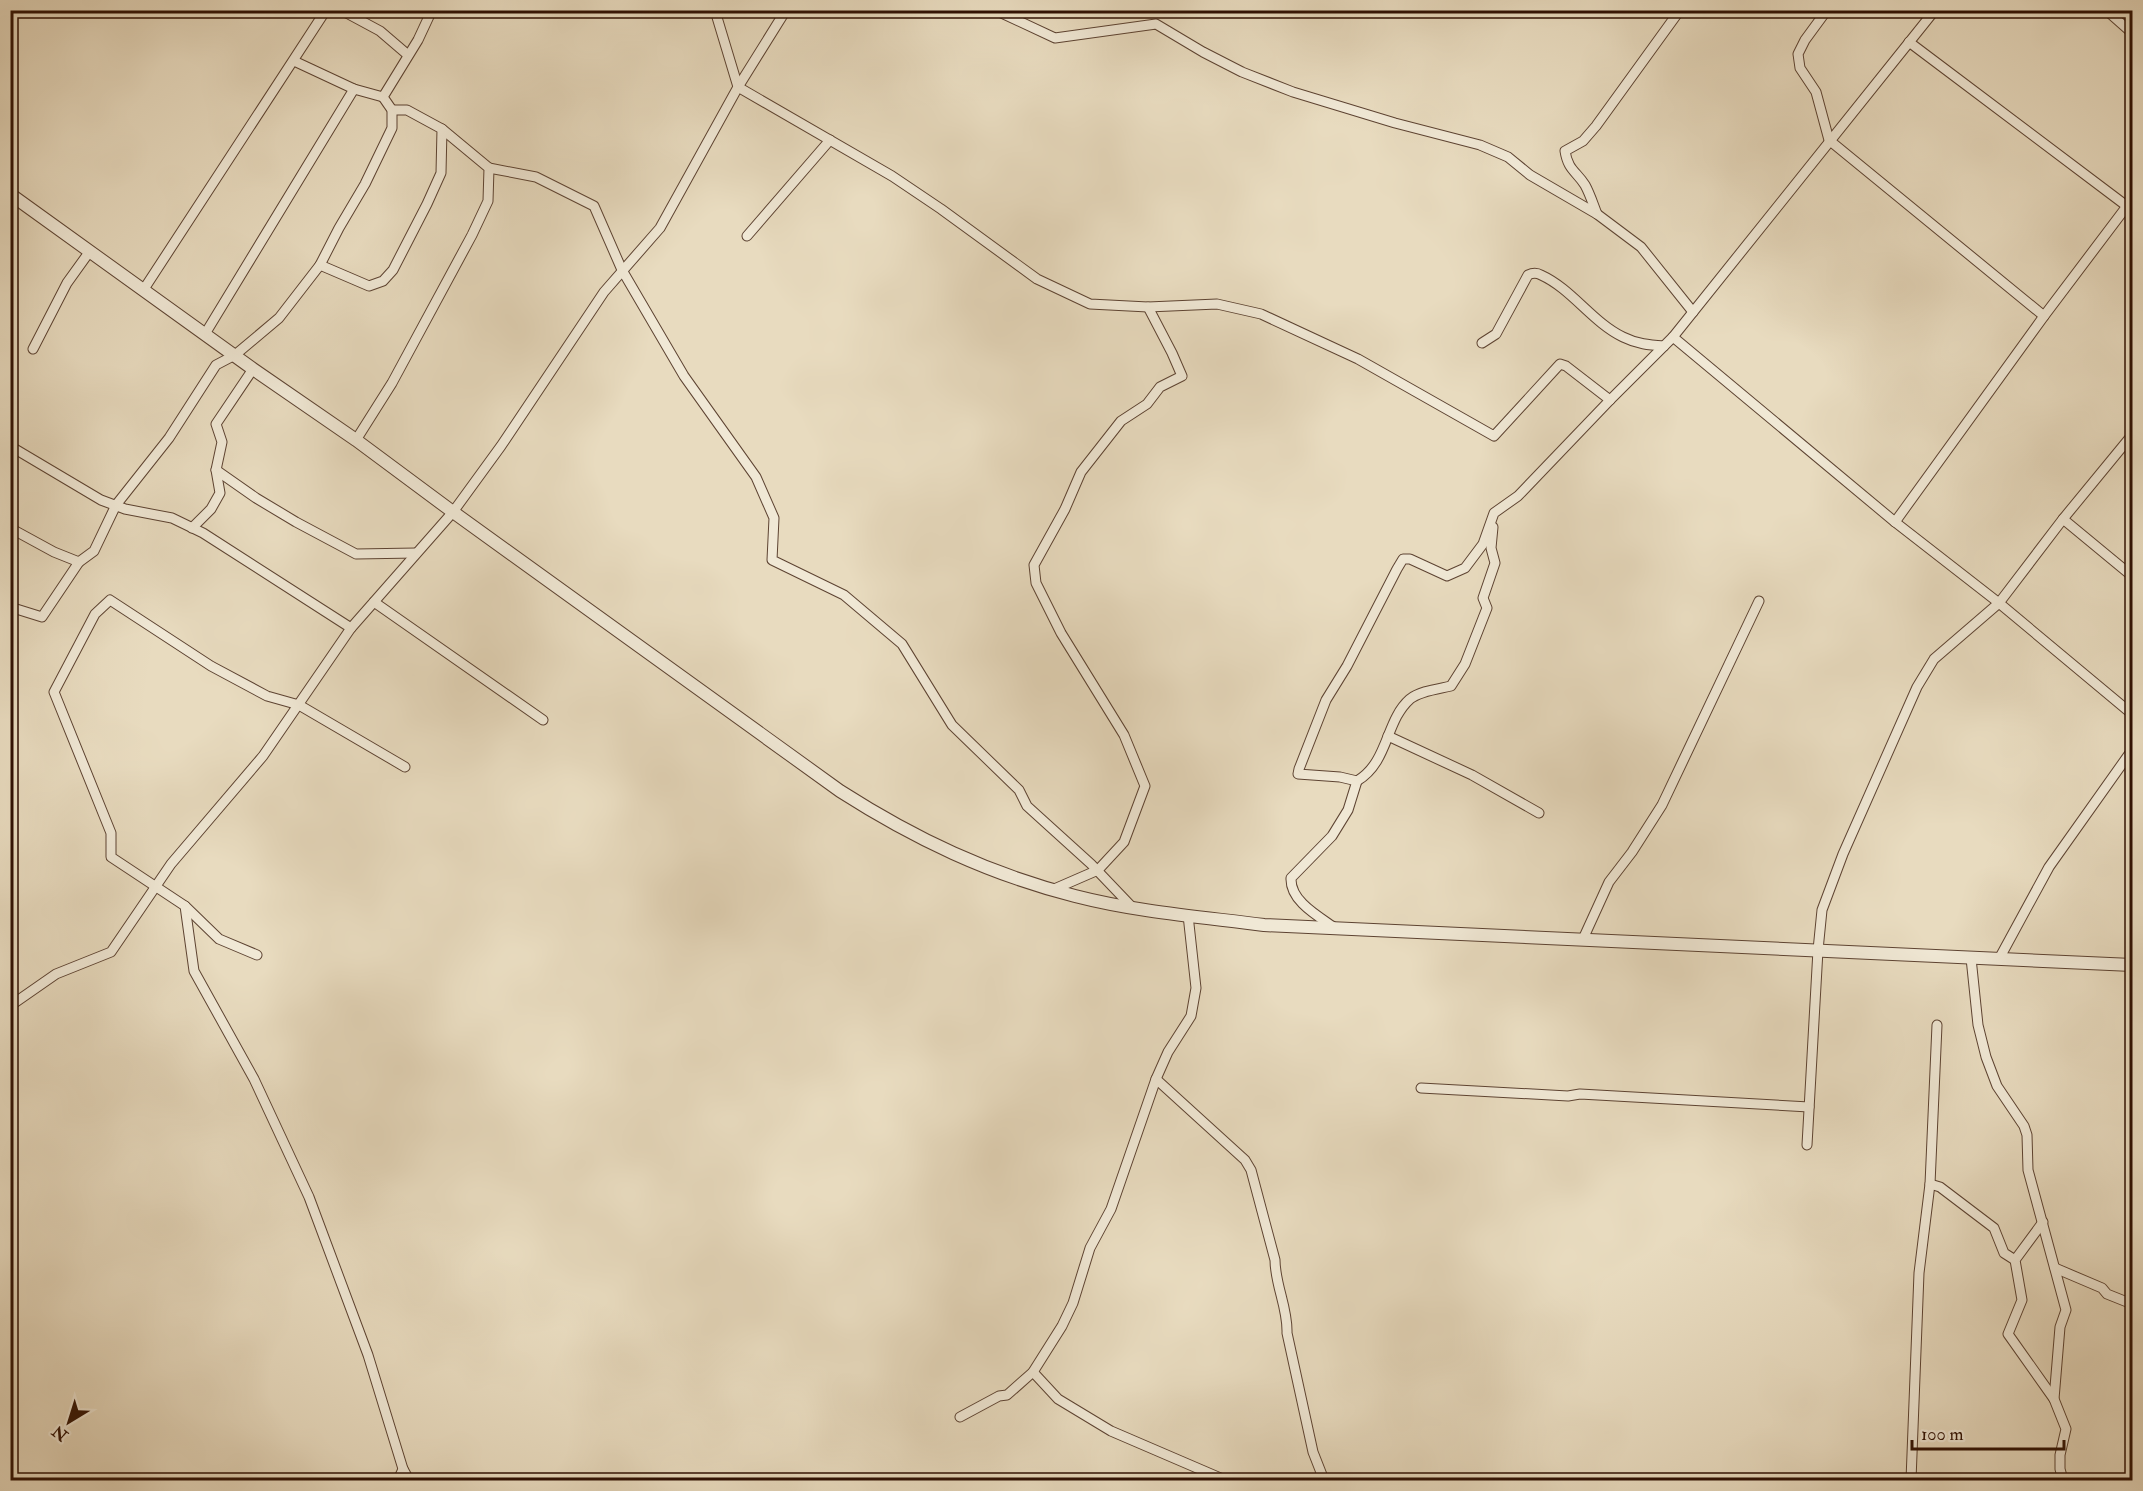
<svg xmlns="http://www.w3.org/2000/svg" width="2143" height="1491" font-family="'IM FELL Double Pica',serif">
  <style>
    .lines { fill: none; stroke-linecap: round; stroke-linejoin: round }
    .minor-casing { stroke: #5d4332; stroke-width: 11 }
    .tertiary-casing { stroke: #5d4332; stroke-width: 14 }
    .minor { stroke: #f0e8d5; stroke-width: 9 }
    .tertiary { stroke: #f0e8d5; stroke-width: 12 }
  </style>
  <rect width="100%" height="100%" fill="#e8dbbf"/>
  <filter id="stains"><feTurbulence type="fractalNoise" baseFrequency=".00333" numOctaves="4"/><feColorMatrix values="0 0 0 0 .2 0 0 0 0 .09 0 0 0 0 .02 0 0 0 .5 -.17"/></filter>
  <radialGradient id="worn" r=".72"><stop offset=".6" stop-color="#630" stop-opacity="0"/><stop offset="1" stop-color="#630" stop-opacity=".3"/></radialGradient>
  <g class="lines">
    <defs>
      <g id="minor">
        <path d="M 341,10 L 380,31 L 408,55"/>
        <path d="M 709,10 L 716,14 L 738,87 L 892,176 L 941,209 L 1037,279 L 1090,304 L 1148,307 L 1217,304 L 1261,314 L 1358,359 L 1494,436 L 1560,364 L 1566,366 L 1610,400"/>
        <path d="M 995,10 L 1055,38 L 1156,24 L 1203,52 L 1242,72 L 1293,92 L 1395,123 L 1480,145 L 1508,157 L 1530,175 L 1597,214 L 1641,247 L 1693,312"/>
        <path d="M 1827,10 L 1805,40 L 1798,54 L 1800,68 L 1816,92 L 1829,140 L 2044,316"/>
        <path d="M 1935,10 L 1673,337 L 1895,522 L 1999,603 L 2132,714"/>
        <path d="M 2106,10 L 2132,33"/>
        <path d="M 1909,42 L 2132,210"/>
        <path d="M 294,61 L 354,89 L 383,97"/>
        <path d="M 489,168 L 536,177 L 594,206 L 622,270 L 684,376 L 756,477 L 774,518 L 772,560 L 844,595 L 902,644 L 952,725 L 1019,790 L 1027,806 L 1091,864 L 1133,908"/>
        <path d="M 1597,214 C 1593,204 1590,194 1585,185 C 1576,171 1568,170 1565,151 L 1583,141 L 1596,126 L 1680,10"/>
        <path d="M 747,236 L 830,140"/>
        <path d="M 320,265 L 369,286 L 383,281 L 393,270 L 427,204 L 441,173 L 442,129 L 407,110 L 392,110"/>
        <path d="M 144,289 L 326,10"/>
        <path d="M 205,334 L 354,89"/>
        <path d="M 1482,343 L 1496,334 L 1528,275 C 1532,273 1536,272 1541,275 C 1572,289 1592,322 1623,337 C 1637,344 1649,345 1664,346"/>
        <path d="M 33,349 L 67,283 L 90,251"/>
        <path d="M 356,440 L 392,383 L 472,235 L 488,201 L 489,168 L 442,129"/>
        <path d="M 10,446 L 101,500 L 125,509 L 172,518 L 203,533 L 351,628"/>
        <path d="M 216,470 L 256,498 L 296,522 L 356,554 L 416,553"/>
        <path d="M 2063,519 L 2132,576"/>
        <path d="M 1895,522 L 2044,316 L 2127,206 L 2132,203"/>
        <path d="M 10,528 L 54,552 L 79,562 L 94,551 L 116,505 L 169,438 L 216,365 L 235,355 L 279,318 L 320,265 L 339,228 L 365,184 L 392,128 L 392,110 L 383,97 L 418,40 L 432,10"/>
        <path d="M 192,528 L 211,509 L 220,493 L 216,470 L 222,442 L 216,424 L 253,369"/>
        <path d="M 374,602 L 543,720"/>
        <path d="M 10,607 L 42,617 L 79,562"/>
        <path d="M 1388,736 L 1472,775 L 1539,813"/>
        <path d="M 405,767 L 299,705 L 267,696 L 211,666 L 110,600 L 95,614 L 54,692 L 111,833 L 111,857 L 185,906 L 194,971 L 254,1079 L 309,1197 L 368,1355 L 403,1469 L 409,1480"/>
        <path d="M 1357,781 C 1389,762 1385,721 1410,699 C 1420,691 1438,689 1451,686 L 1465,664 L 1487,608 L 1483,598 L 1495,563 L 1491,548 L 1493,527"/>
        <path d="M 1052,890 L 1098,870 L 1124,842 L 1145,786 L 1124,735 L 1061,633 L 1036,583 L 1034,565 L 1065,509 L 1081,472 L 1121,421 L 1147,404 L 1160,387 L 1182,376 L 1172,353 L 1148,307"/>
        <path d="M 185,906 L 219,939 L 257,955"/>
        <path d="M 1335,928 C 1318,916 1290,901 1291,878 L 1332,836 L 1348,810 L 1357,781 L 1340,777 L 1298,774 L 1299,769 L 1326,700 L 1347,666 L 1397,569 L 1403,559 L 1410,559 L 1447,576 L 1465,568 L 1483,544 L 1494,513 L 1518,496 L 1610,400 L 1673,337"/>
        <path d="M 1583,939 L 1609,882 L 1632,852 L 1662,805 L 1759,601"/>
        <path d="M 1971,958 L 1978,1025 L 1986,1057 L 1997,1086 L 2024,1126 L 2027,1135 L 2028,1170 L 2066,1310 L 2060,1327 L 2054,1399 L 2066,1429 L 2060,1455 L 2060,1469 L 2063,1480"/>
        <path d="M 1999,959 L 2049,867 L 2132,750"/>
        <path d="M 10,1006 L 56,974 L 111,952 L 171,864 L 263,756 L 351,628 L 453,512 L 501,446 L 604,292 L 660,228 L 738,87 L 786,10"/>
        <path d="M 1156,1079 L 1245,1160 L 1251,1170 L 1275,1260 C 1275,1285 1288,1308 1287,1333 L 1313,1452 L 1324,1480"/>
        <path d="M 1421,1088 L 1568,1096 L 1580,1094 L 1809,1107"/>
        <path d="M 1807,1145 L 1818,950 L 1822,910 L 1843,854 L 1917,687 L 1934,659 L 1999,603 L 2063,519 L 2132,435"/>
        <path d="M 1930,1184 L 1940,1187 L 1994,1228 L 2004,1253 L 2015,1260"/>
        <path d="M 2043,1222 L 2015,1260 L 2022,1300 L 2008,1334 L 2054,1399"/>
        <path d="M 2055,1268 L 2102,1288 L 2107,1294 L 2132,1304"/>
        <path d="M 1033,1372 L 1058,1399 L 1111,1431 L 1225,1480"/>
        <path d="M 960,1417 L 999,1396 L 1007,1395 L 1033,1372 L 1062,1326 L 1073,1303 L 1090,1248 L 1111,1209 L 1156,1079 L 1168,1052 L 1191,1016 L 1196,988 L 1188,915"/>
        <path d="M 398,1480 L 403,1469"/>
        <path d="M 1911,1480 L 1919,1273 L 1930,1184 L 1937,1025"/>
      </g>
      <path id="tertiary" d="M 10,194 L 253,369 L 356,440 L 453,512 L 840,791 C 915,839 989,874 1075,896 C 1137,912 1202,917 1264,925 L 2132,965"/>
    </defs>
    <use href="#minor" class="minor-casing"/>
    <use href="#tertiary" class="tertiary-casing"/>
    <use href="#minor" class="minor"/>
    <use href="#tertiary" class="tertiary"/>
  </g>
  <rect width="2143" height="1491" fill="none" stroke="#e8dbbf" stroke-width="36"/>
  <rect x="12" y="12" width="2119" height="1467" fill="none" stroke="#2f1003" stroke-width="3"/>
  <rect x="18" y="18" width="2107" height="1455" fill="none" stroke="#2f1003" stroke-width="1.5"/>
  <g transform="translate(69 1422) rotate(218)" stroke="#f0e8d5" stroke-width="4.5" paint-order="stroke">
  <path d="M0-4.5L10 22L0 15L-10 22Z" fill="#2f1003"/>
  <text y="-9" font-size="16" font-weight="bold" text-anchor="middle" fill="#2f1003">N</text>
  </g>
  <path d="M1912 1440v9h152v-9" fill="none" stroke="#2f1003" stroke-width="3"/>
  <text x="1921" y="1440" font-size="18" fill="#2f1003" stroke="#f0e8d5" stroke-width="4.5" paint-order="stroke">100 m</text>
  <rect width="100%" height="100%" filter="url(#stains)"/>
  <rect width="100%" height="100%" fill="url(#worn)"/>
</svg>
